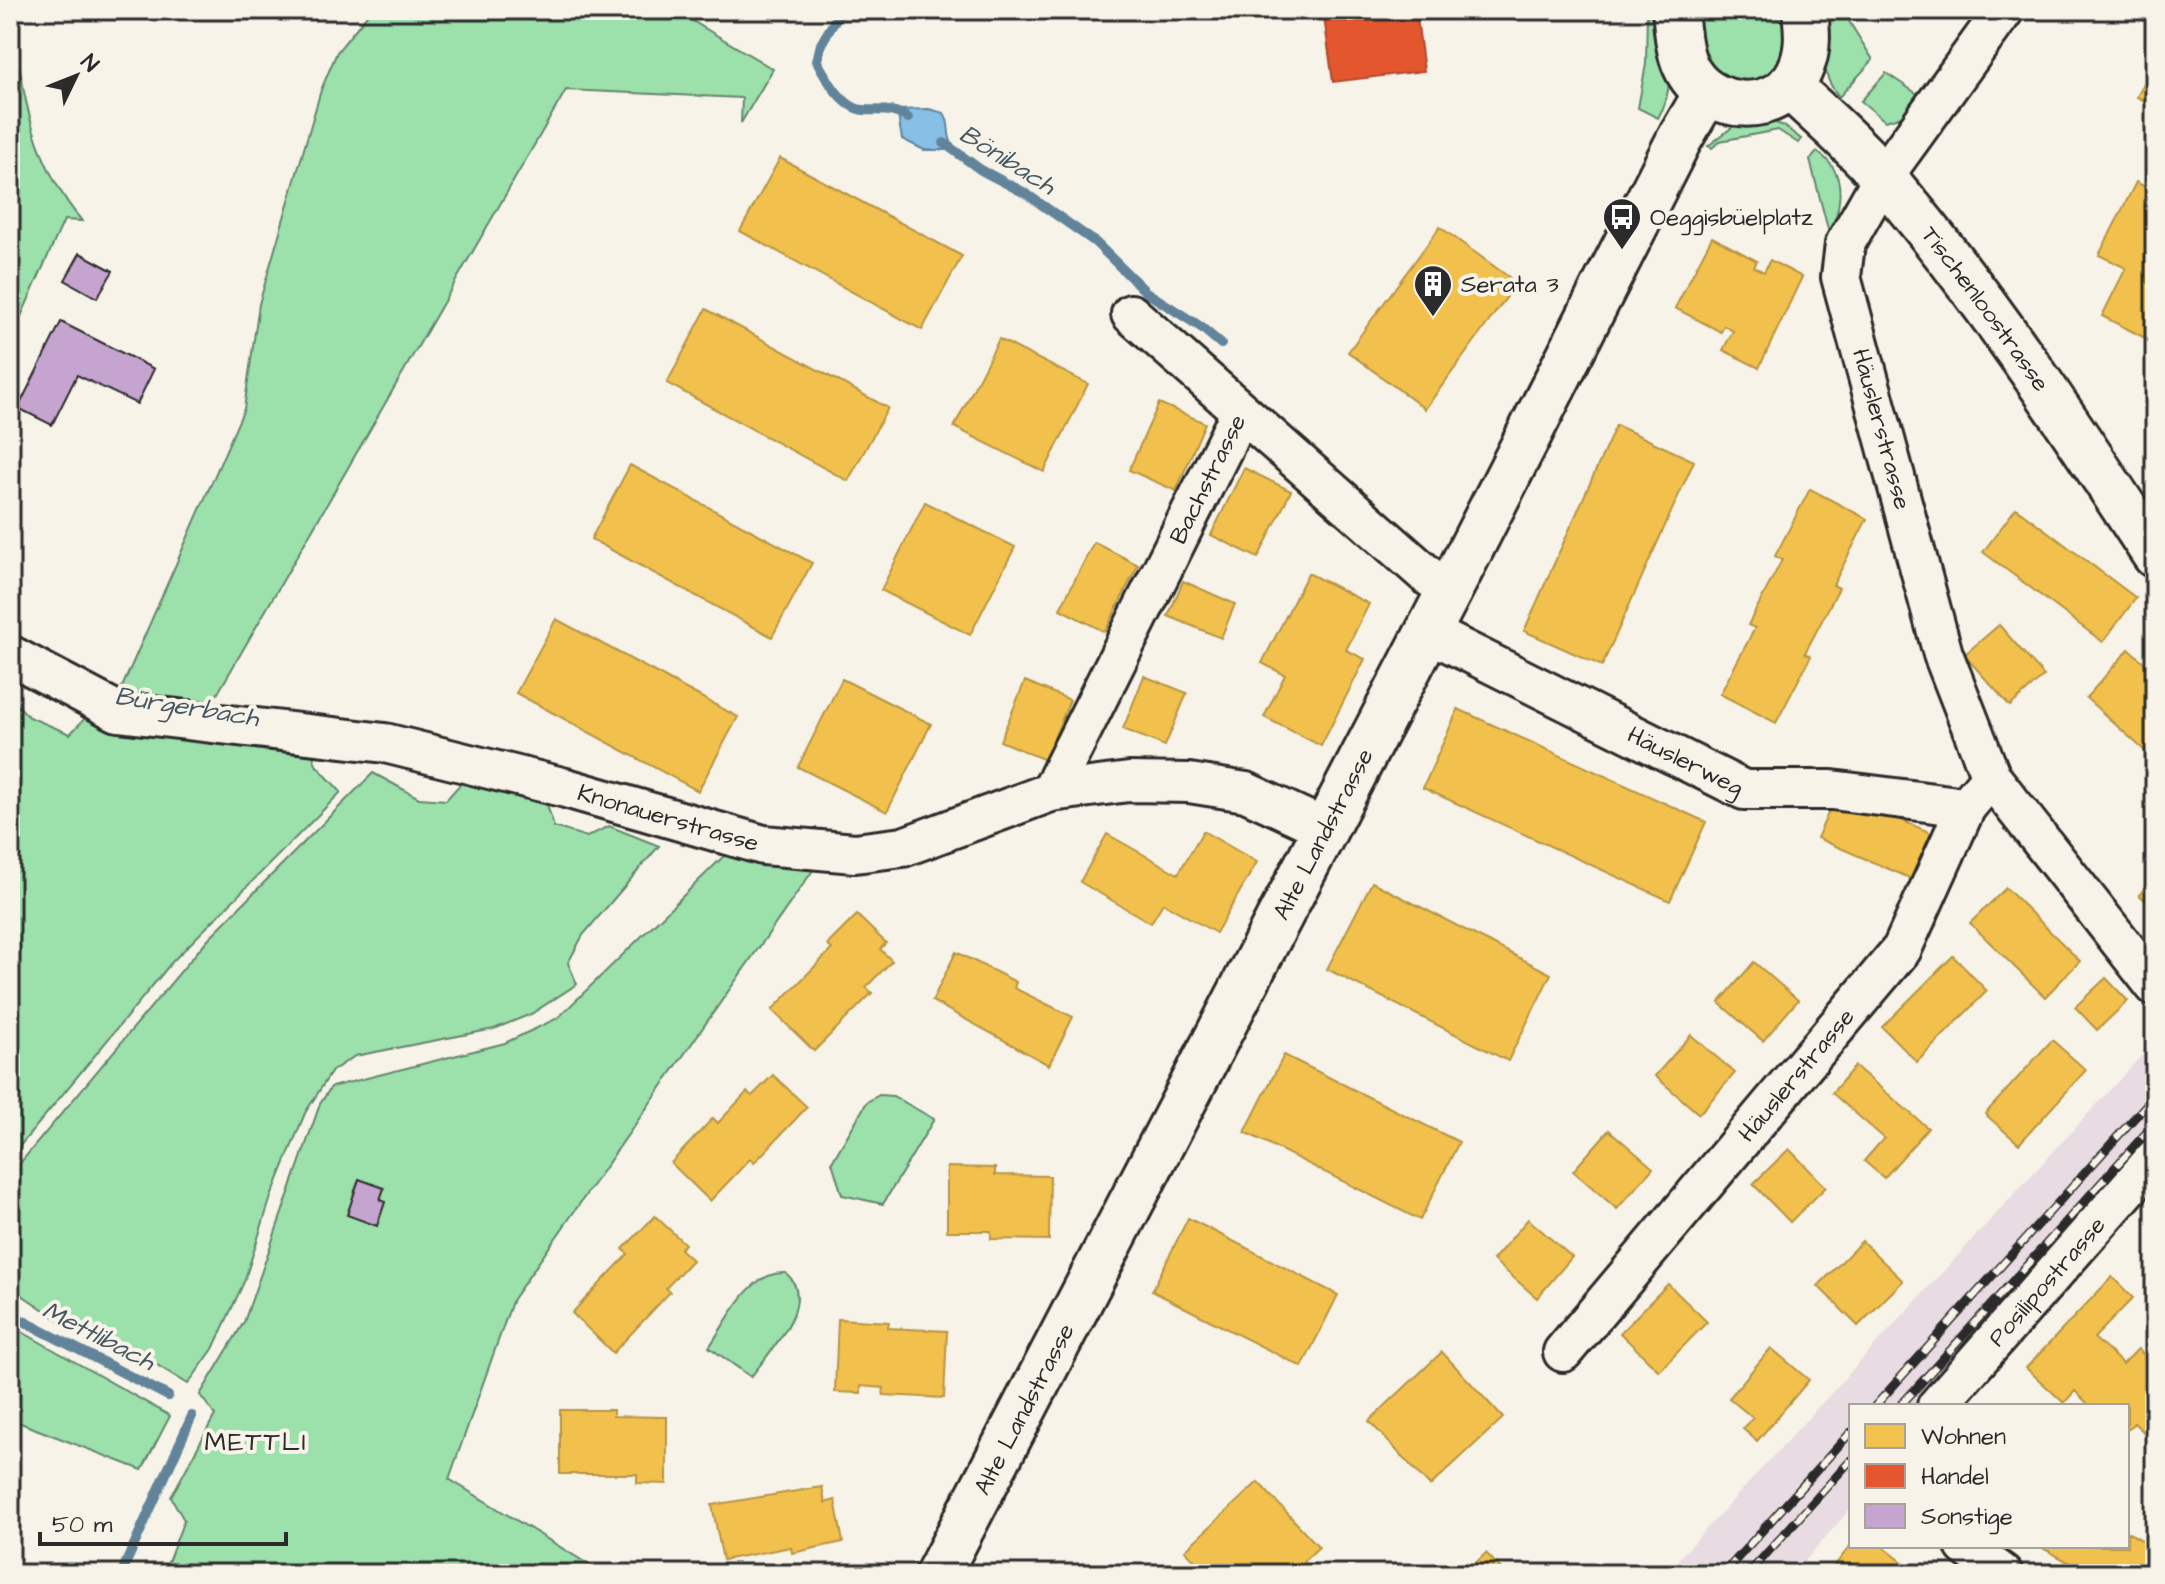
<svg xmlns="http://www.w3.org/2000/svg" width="2165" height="1584" font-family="'Architects Daughter',sans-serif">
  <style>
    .built { fill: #e8dbe1 }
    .green { fill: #9ce0ac; stroke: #64866c; stroke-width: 2 }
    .water { fill: #87c0e6; stroke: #62849b; stroke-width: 2 }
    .homes { fill: #f2c14e; stroke: #b69444; stroke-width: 2 }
    .shops { fill: #e4572e; stroke: #ac4a2d; stroke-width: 2 }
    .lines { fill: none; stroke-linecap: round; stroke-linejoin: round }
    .stream { stroke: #62849b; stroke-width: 10 }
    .building { fill: #c5a4d0; stroke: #2b2b2b; stroke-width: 2 }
    .minor-casing { stroke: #2b2b2b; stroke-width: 44 }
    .major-casing { stroke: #2b2b2b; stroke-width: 50 }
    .minor { stroke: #f7f3e8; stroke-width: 38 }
    .major { stroke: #f7f3e8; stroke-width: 44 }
    .rail-casing { stroke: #2b2b2b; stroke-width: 9 }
    .rail { stroke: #f7f3e8; stroke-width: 6; stroke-dasharray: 18; stroke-linecap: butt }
    .labels { text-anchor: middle; stroke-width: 8; stroke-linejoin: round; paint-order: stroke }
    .poi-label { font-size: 24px; fill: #2b2b2b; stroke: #f7f3e8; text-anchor: start }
    .street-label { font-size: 24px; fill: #2b2b2b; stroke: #f7f3e8 }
    .water-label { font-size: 26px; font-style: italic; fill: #475863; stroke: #f7f3e8 }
    .neighbourhood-label { font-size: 26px; letter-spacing: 2px; fill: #2b2b2b; stroke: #f7f3e8 }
  </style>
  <rect width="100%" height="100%" fill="#f7f3e8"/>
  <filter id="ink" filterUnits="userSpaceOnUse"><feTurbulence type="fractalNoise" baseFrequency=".0125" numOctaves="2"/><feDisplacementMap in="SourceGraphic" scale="16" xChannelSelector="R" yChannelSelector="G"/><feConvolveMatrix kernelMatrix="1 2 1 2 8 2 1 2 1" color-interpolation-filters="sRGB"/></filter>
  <g filter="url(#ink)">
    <path class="built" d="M 2155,1041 L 2155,1140 L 1919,1406 L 1851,1406 L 1851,1508 L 1793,1574 L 1665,1574 Z"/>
    <g class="green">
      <path d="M 371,10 L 674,10 L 773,69 L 741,123 L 742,98 L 566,90 L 207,712 L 116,701 L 244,409 L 259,304 L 321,90 L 337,52 Z"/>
      <path d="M 1647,10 L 1662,10 C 1667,47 1678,85 1658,118 L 1638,108 L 1646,64 Z"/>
      <path d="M 1698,10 L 1785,10 L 1786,59 L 1764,81 C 1706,86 1704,60 1698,10 Z"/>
      <path d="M 1820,10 L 1842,10 L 1873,60 L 1839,97 C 1818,72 1821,41 1820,10 Z"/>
      <path d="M 10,31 L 14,31 C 23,100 36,167 82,221 L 64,220 L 10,341 Z"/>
      <path d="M 1886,73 L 1916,93 L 1927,91 L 1906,115 L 1885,121 L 1861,101 Z"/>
      <path d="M 1765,119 L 1784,126 L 1801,139 L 1798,143 L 1778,130 L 1720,141 L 1712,148 L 1708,146 L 1739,122 Z"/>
      <path d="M 1817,152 C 1850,173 1840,207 1830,237 L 1810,160 Z"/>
      <path d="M 10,697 L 29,717 L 70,734 L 90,713 L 310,746 L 316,765 L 341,792 L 172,962 L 10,1158 Z"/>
      <path d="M 373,773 L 419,798 L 446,800 L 462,782 L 546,801 L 554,827 L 587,837 L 609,826 L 659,846 L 583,935 L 568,963 L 577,984 L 531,1014 L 494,1029 L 355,1056 L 332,1071 L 305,1113 L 271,1197 L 244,1282 L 213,1349 L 188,1384 L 129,1348 L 68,1326 L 10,1287 L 10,1175 L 208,939 Z"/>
      <path d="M 731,849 L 818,863 L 513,1299 L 449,1479 L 591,1566 L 588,1574 L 184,1574 L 167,1565 L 184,1520 L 171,1497 L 215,1415 L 200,1395 L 244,1322 L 320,1104 L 331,1087 L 505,1043 L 558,1018 Z"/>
      <path d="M 879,1095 L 893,1096 L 934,1119 L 883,1204 L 842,1195 L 832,1162 L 867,1102 Z"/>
      <path d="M 786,1273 C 819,1303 769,1351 751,1377 L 709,1347 C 728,1321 749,1270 786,1273 Z"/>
      <path d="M 10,1325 L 170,1416 L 142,1470 L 10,1419 Z"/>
    </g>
    <path class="water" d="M 929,109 L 944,113 C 952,125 945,135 954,147 L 951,150 L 924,150 L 902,139 L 897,110 Z"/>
    <g class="homes">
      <path d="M 2155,61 L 2155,106 L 2137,97 Z"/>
      <path d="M 780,158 L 962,256 L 922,330 L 740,231 Z"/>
      <path d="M 2136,182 L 2155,192 L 2155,343 L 2102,316 L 2126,268 L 2099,255 Z"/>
      <path d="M 1440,227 L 1517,283 L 1425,409 L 1348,352 Z"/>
      <path d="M 1712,237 L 1757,261 L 1754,267 L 1764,272 L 1770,260 L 1802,277 L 1759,368 L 1723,350 L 1733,331 L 1724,326 L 1721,332 L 1675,308 Z"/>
      <path d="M 706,309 L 888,408 L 848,481 L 667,383 Z"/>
      <path d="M 999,339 L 1088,384 L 1044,472 L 954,427 Z"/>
      <path d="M 1159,403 L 1205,423 L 1176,491 L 1129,470 Z"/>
      <path d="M 1616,425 L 1694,461 L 1602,666 L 1524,631 Z"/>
      <path d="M 630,465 L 812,563 L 772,637 L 591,539 Z"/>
      <path d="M 1244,468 L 1291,491 L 1258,558 L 1211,535 Z"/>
      <path d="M 1810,489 L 1867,519 L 1833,585 L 1839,588 L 1805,653 L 1811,656 L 1776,723 L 1720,694 L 1755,628 L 1748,625 L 1782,560 L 1775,556 Z"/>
      <path d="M 925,502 L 1015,547 L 970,635 L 881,590 Z"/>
      <path d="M 2016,508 L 2136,598 L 2103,642 L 1983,552 Z"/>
      <path d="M 1094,542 L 1138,565 L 1105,632 L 1060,609 Z"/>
      <path d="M 1308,573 L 1369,604 L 1346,650 L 1365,659 L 1321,746 L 1264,717 L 1285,675 L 1262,663 Z"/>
      <path d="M 1183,581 L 1235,604 L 1221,638 L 1168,616 Z"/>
      <path d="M 556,619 L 738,717 L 698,791 L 516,693 Z"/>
      <path d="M 1999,625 L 2044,676 L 2010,706 L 1964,655 Z"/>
      <path d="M 2129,649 L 2155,672 L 2155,760 L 2086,698 Z"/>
      <path d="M 1144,676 L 1187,693 L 1165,746 L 1123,729 Z"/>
      <path d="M 842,679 L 931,724 L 887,812 L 798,767 Z"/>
      <path d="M 1025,681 L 1070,700 L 1045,760 L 1000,741 Z"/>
      <path d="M 1458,709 L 1706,822 L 1670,901 L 1423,788 Z"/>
      <path d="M 1837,793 L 1941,837 L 1921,883 L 1817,838 Z"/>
      <path d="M 1203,831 L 1257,862 L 1216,933 L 1163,903 L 1151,923 L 1080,882 L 1107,834 L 1178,874 Z"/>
      <path d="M 2155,876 L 2155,908 L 2139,895 Z"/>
      <path d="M 1372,882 L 1551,974 L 1508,1061 L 1327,969 Z"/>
      <path d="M 2006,888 L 2080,961 L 2045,997 L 1970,923 Z"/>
      <path d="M 857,915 L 886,943 L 880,949 L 892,961 L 866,987 L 872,993 L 814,1051 L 772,1010 L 832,949 L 827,945 Z"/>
      <path d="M 956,952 L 1016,982 L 1014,988 L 1073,1017 L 1049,1065 L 932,1001 Z"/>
      <path d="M 1953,956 L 1987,991 L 1917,1062 L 1882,1027 Z"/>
      <path d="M 1754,962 L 1798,1000 L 1763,1041 L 1719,1003 Z"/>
      <path d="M 2106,978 L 2128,1001 L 2097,1030 L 2075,1007 Z"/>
      <path d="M 1691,1035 L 1735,1073 L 1699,1114 L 1655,1076 Z"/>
      <path d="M 2052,1040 L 2086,1070 L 2019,1144 L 1985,1114 Z"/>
      <path d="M 1284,1055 L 1459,1142 L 1420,1220 L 1245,1132 Z"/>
      <path d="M 1855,1066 L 1928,1128 L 1884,1178 L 1864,1161 L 1884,1138 L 1832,1093 Z"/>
      <path d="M 773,1075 L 807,1107 L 754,1163 L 750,1159 L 710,1201 L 671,1163 L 713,1118 L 718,1123 L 747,1092 L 752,1096 Z"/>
      <path d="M 1609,1130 L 1653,1168 L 1617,1209 L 1573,1171 Z"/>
      <path d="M 1789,1149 L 1826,1187 L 1790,1222 L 1753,1184 Z"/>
      <path d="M 947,1167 L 995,1168 L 995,1175 L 1050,1176 L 1049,1240 L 991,1239 L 991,1231 L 947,1231 Z"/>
      <path d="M 655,1216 L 685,1244 L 680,1249 L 692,1260 L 666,1288 L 670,1292 L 613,1353 L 572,1313 L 628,1254 L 623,1249 Z"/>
      <path d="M 1188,1218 L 1338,1295 L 1302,1367 L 1152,1291 Z"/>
      <path d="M 1528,1219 L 1572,1257 L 1537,1298 L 1493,1260 Z"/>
      <path d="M 1862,1241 L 1903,1281 L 1858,1326 L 1818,1286 Z"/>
      <path d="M 2112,1277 L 2133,1298 L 2094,1338 L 2123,1364 L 2138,1349 L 2155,1365 L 2155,1443 L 2134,1423 L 2127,1430 L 2127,1406 L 2090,1406 L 2075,1391 L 2064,1403 L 2026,1368 Z"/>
      <path d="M 1668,1284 L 1707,1322 L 1659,1371 L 1620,1333 Z"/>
      <path d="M 838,1319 L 889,1322 L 888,1328 L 947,1331 L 944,1398 L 883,1395 L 884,1388 L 861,1386 L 861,1393 L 835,1392 Z"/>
      <path d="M 1771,1348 L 1809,1380 L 1757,1441 L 1743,1429 L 1753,1418 L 1729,1398 Z"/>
      <path d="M 1442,1352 L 1503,1418 L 1430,1486 L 1369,1421 Z"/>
      <path d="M 560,1410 L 613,1410 L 613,1416 L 667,1417 L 667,1484 L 637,1483 L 637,1474 L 560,1474 Z"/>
      <path d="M 1258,1482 L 1319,1547 L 1290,1574 L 1207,1574 L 1185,1550 Z"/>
      <path d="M 822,1487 L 825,1503 L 835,1500 L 843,1542 L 792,1553 L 791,1547 L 723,1560 L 712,1505 Z"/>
      <path d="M 2127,1532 L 2155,1547 L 2155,1574 L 2090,1574 L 2039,1546 L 2127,1546 Z"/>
      <path d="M 1851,1545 L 1882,1546 L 1918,1574 L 1828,1574 Z"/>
      <path d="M 1486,1553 L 1506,1574 L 1464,1574 Z"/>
    </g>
    <path class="shops" d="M 1323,10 L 1416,10 L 1424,71 L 1333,82 Z"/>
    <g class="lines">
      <g class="stream">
        <path d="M 841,10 L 821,44 L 817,61 C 826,78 843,109 864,110 C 883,111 891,108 908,118"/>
        <path d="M 944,143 L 981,170 L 1025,193 L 1095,242 L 1146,292 L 1201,327 L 1221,344"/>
        <path d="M 10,1314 L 168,1396"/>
        <path d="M 121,1574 L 192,1416"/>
      </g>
    </g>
    <g class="building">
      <path d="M 80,253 L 113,271 L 97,298 L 65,280 Z"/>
      <path d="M 61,322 L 154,369 L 137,404 L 77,375 L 52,425 L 18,408 Z"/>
      <path d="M 359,1179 L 384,1188 L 380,1200 L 385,1202 L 377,1226 L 347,1215 Z"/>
    </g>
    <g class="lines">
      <defs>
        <g id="minor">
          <path id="s1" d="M 2004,10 L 1883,177 L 1845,244 L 1841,277 L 1943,654 L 1991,777 L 2155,986"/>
          <path d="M 1131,314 L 1428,576 L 1450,590"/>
          <path id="s2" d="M 1428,632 L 1744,790 L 1832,790 L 1966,807"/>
          <path id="s3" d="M 10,655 L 118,712 L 385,743 L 566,788 L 763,845 L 855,853 L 903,847 L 1051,792 L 1129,782 L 1189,783 L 1246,792 L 1326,829"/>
          <path id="s4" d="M 1051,792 L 1241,412"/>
          <path id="s5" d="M 1563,1352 L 1902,949 L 1966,807 L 1991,777"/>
          <path id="s6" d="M 1937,1406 L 2155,1158"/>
          <path d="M 1965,1546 L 2003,1574"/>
        </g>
        <g id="major">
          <path d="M 1675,10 C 1677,28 1678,49 1685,65 C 1706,114 1783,119 1802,65 C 1809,47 1807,29 1805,10"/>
          <path id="s7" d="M 1789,86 C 1821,116 1856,146 1885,179 C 1985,295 2071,427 2155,555"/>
          <path id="s8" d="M 938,1574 L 1456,578 L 1679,140 L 1707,92"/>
        </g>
      </defs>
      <use href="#minor" class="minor-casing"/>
      <use href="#major" class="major-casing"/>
      <use href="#minor" class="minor"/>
      <use href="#major" class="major"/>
      <defs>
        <g id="rail">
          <path d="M 1875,1406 L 2155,1095"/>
          <path d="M 1900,1406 L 2155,1123"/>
          <path d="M 1723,1574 L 1851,1432"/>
          <path d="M 1748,1574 L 1851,1460"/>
        </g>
      </defs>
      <use href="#rail" class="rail-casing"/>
      <use href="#rail" class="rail"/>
    </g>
  </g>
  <defs>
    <symbol id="bus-pin" viewBox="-11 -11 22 30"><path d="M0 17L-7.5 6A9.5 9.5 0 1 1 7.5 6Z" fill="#2b2b2b" stroke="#f7f3e8"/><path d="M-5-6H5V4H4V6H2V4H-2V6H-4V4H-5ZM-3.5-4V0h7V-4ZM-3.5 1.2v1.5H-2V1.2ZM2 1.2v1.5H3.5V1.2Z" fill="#fff"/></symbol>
    <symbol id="building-pin" viewBox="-11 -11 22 30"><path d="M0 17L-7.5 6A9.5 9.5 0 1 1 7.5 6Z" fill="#2b2b2b" stroke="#f7f3e8"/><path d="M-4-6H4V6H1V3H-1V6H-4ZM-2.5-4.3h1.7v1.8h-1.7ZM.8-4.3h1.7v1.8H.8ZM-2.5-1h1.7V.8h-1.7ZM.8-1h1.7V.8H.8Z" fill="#fff"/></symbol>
  </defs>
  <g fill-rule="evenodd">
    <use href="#bus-pin" x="1600" y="195" width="44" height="60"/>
    <use href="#building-pin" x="1411" y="262" width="44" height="60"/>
  </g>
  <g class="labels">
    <g class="poi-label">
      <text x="1650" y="225">Oeggisbüelplatz</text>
      <text x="1461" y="292">Serata 3</text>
    </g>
    <g class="street-label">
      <text dy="8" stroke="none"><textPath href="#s7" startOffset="298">Tischenloostrasse</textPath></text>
      <text dy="8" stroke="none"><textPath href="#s1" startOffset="474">Häuslerstrasse</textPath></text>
      <text dy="8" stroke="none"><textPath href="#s4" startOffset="350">Bachstrasse</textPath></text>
      <text dy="8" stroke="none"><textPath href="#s2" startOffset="288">Häuslerweg</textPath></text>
      <text dy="8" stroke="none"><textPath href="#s3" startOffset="684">Knonauerstrasse</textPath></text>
      <text dy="8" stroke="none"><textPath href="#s8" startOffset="834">Alte Landstrasse</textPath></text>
      <text dy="8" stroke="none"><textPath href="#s5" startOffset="362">Häuslerstrasse</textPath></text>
      <text dy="8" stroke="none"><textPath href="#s6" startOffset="166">Posilipostrasse</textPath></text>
      <text dy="8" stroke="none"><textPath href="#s8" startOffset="186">Alte Landstrasse</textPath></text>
    </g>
    <g class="water-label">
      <text transform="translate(1008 159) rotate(32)" y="9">Bönibach</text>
      <text transform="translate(187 706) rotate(9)" y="9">Bürgerbach</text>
      <text transform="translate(99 1335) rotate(27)" y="9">Mettlibach</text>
    </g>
    <g class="neighbourhood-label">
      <text x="256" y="1450">METTLI</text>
    </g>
  </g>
  <rect width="2165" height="1584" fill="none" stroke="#f7f3e8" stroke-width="40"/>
  <rect x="20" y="20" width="2125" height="1544" fill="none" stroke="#2b2b2b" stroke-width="3" filter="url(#ink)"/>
  <rect x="1849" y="1404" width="280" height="144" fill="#f7f3e8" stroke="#a5a39c" stroke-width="2"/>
  <rect x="1865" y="1424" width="40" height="24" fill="#f2c14e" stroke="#a5a39c" stroke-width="2"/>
  <text x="1921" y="1444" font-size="24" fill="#2b2b2b">Wohnen</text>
  <rect x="1865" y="1464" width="40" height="24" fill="#e4572e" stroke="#a5a39c" stroke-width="2"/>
  <text x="1921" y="1484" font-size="24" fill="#2b2b2b">Handel</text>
  <rect x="1865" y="1504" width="40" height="24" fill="#c5a4d0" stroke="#a5a39c" stroke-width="2"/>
  <text x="1921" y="1524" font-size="24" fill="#2b2b2b">Sonstige</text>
  <g transform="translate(76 76) rotate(47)" stroke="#f7f3e8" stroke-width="6" paint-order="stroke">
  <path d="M0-6L14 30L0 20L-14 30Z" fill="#2b2b2b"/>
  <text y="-12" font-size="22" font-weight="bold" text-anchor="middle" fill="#2b2b2b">N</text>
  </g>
  <path d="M40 1532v12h246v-12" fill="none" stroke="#2b2b2b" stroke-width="4"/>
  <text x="52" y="1532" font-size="24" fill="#2b2b2b" stroke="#f7f3e8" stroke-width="6" paint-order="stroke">50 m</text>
</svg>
